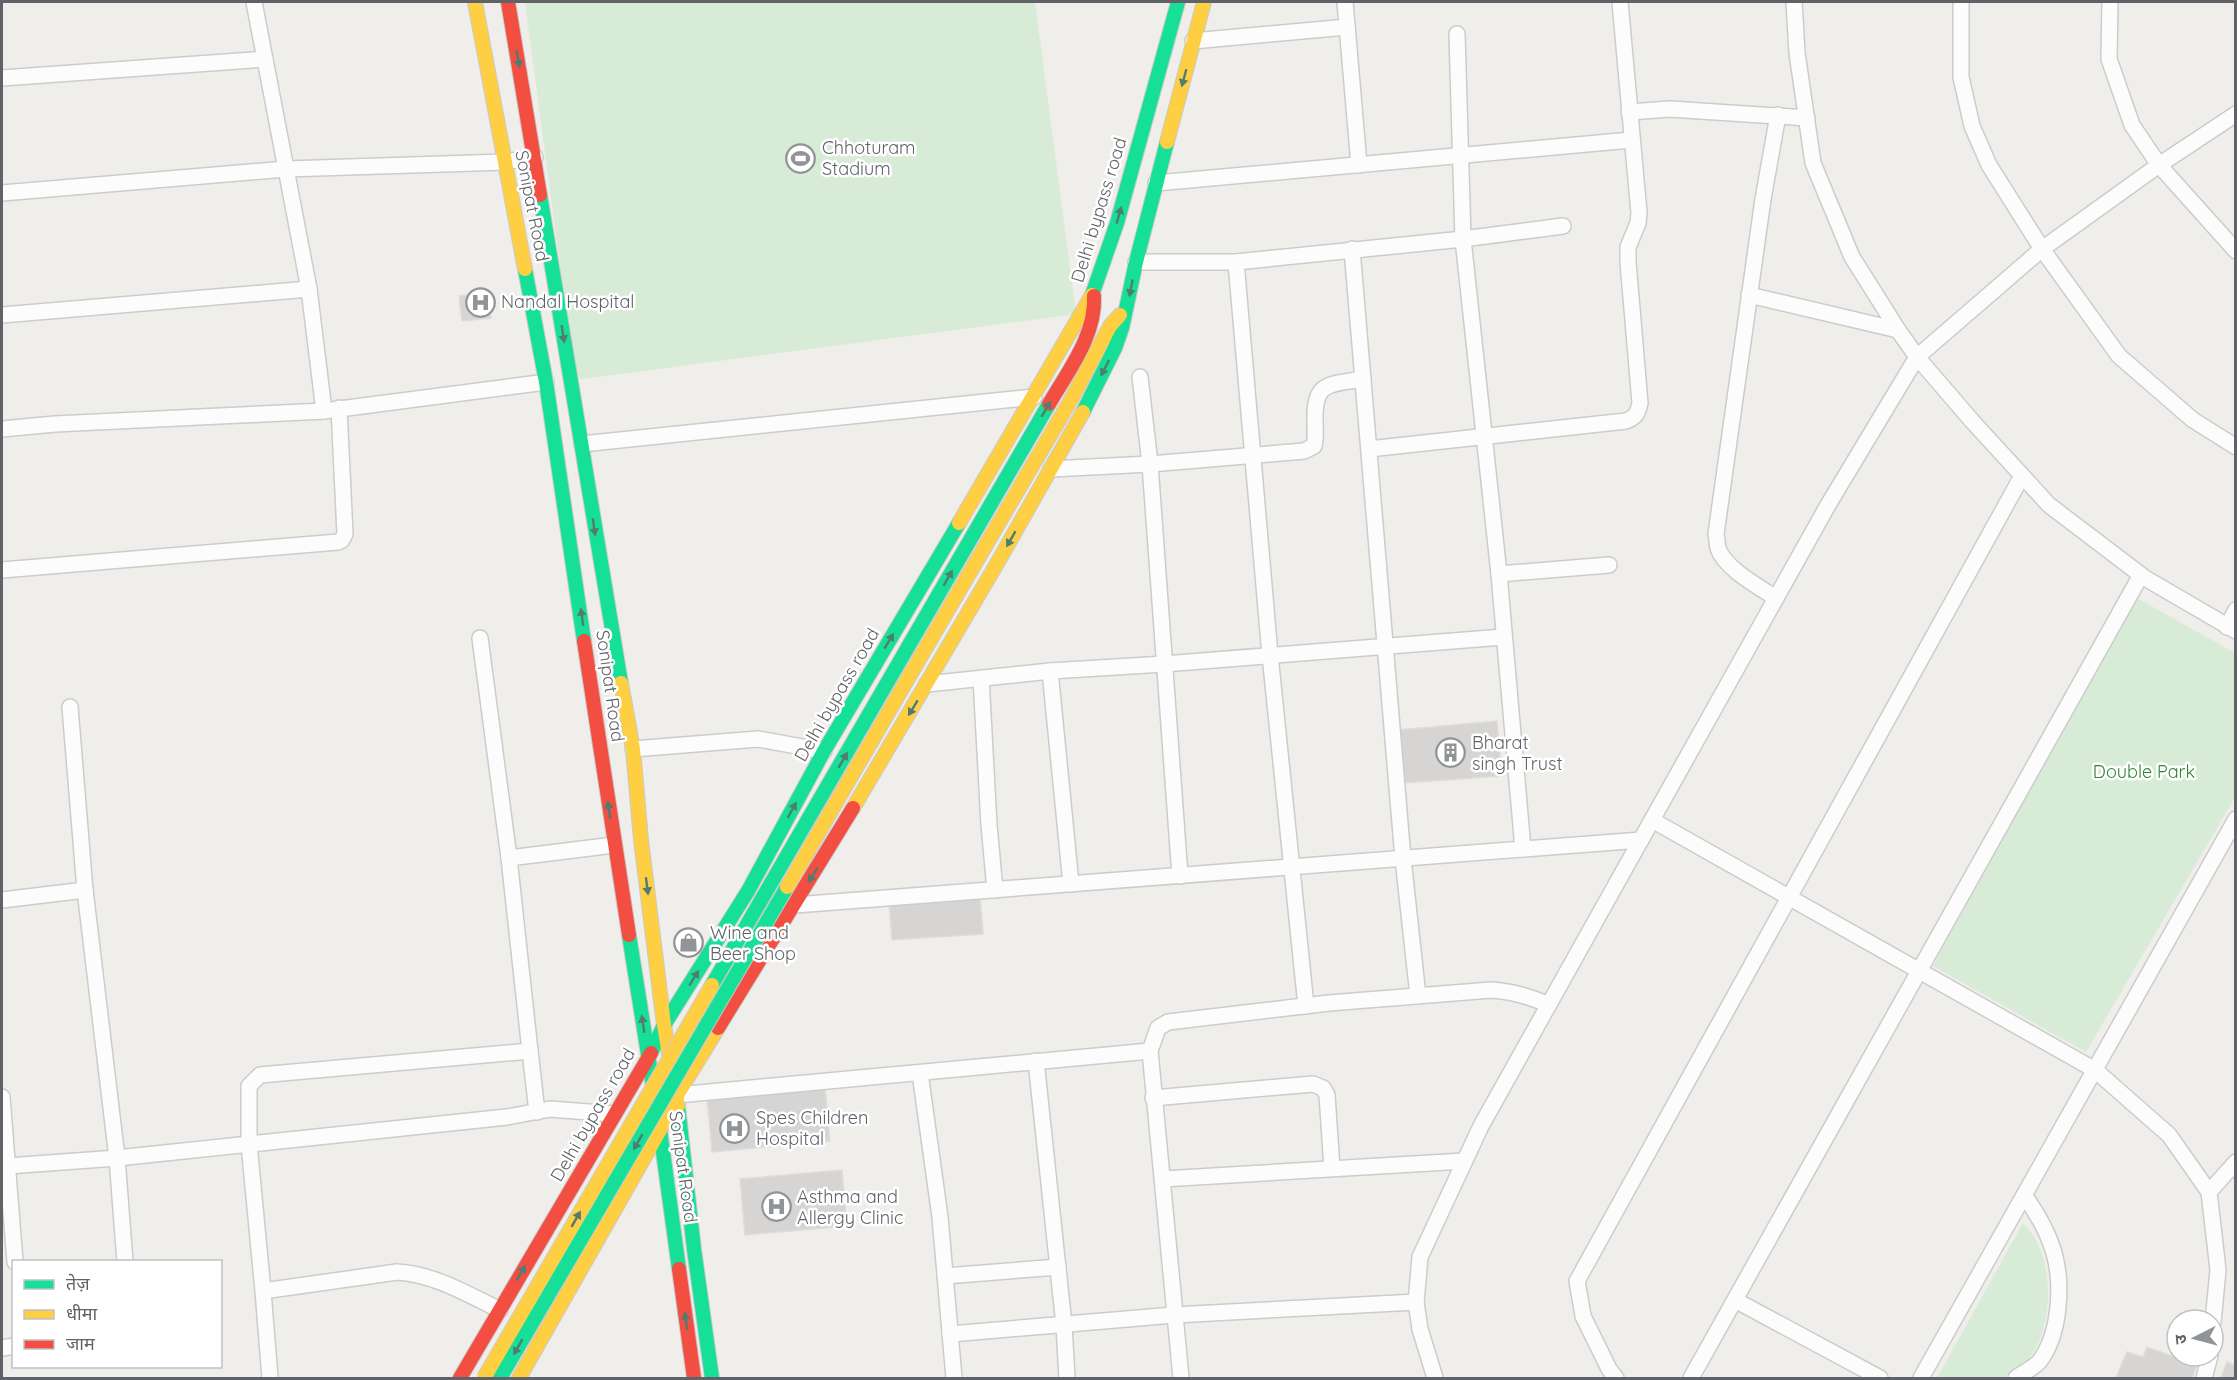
<svg xmlns="http://www.w3.org/2000/svg" width="2237" height="1380" font-family="Quicksand,'Noto Sans Devanagari',sans-serif">
  <style>
    .green { fill: #d8ebd6 }
    .building { fill: #d6d5d3; stroke: #deddd9; stroke-width: 1.5 }
    .lines { fill: none; stroke-linecap: round; stroke-linejoin: round }
    .street-casing { stroke: #cbcccc; stroke-width: 18 }
    .fast-casing { stroke: #cacacb; stroke-width: 16 }
    .slow-casing { stroke: #cacacb; stroke-width: 16 }
    .jam-casing { stroke: #cacacb; stroke-width: 16 }
    .street { stroke: #fdfcfc; stroke-width: 15 }
    .fast { stroke: #16e098; stroke-width: 14 }
    .slow { stroke: #ffcf43; stroke-width: 14 }
    .jam { stroke: #f24e42; stroke-width: 14 }
    .fast-bridge-casing { stroke: #cacacb; stroke-width: 16; stroke-linecap: butt }
    .slow-bridge-casing { stroke: #cacacb; stroke-width: 16; stroke-linecap: butt }
    .fast-bridge { stroke: #16e098; stroke-width: 14 }
    .slow-bridge { stroke: #ffcf43; stroke-width: 14 }
    .oneway { fill: #507c72 }
    .labels { text-anchor: middle; stroke-width: 5; stroke-linejoin: round; paint-order: stroke }
    .poi-label { font-size: 18px; fill: #5f6368; stroke: #fff; text-anchor: start }
    .street-label { font-size: 18px; fill: #5f6368; stroke: #fff }
    .park-label { font-size: 18px; fill: #348238; stroke: #fff }
  </style>
  <rect width="100%" height="100%" fill="#efeeea"/>
  <g class="green">
    <path d="M 525,2 L 1035,2 L 1076,314 L 575,380 Z"/>
    <path d="M 2135,597 L 2235,653 L 2235,797 L 2086,1052 L 1933,966 Z"/>
    <path d="M 2023,1223 C 2028,1229 2034,1235 2037,1242 C 2057,1281 2052,1363 2001,1378 C 1990,1380 1951,1378 1937,1378 Z"/>
  </g>
  <g class="building">
    <path d="M 488,292 L 491,318 L 462,321 L 459,296 Z"/>
    <path d="M 1497,721 L 1502,776 L 1404,783 L 1399,730 Z"/>
    <path d="M 980,897 L 983,934 L 892,940 L 889,903 Z"/>
    <path d="M 825,1087 L 830,1141 L 712,1152 L 707,1098 Z"/>
    <path d="M 842,1170 L 847,1226 L 745,1235 L 740,1179 Z"/>
    <path d="M 2147,1347 L 2197,1365 L 2192,1378 L 2116,1378 L 2127,1352 L 2143,1357 Z"/>
    <path d="M 2227,1362 L 2236,1366 L 2236,1378 L 2221,1378 Z"/>
  </g>
  <g class="lines">
    <defs>
      <g id="street">
        <path d="M 254,2 L 309,289 L 324,411"/>
        <path d="M 1345,2 L 1359,165"/>
        <path d="M 1794,2 L 1797,53 L 1813,163 L 1852,257 L 1898,330 L 1917,357 L 1972,421 L 2049,505 L 2145,578 L 2236,631"/>
        <path d="M 1961,2 L 1961,77 L 1972,126 L 1989,165 L 2042,249 L 2119,356 L 2193,420 L 2236,447"/>
        <path d="M 2110,2 L 2109,59 L 2132,125 L 2159,165 L 2236,251"/>
        <path d="M 1457,34 L 1463,239 L 1499,574 L 1523,849"/>
        <path d="M 1193,41 L 1347,27"/>
        <path d="M 2,78 L 265,59"/>
        <path d="M 1629,112 L 1670,109 L 1807,118"/>
        <path d="M 1156,183 L 1631,140"/>
        <path d="M 2,193 L 286,169 L 505,162 L 535,157"/>
        <path d="M 1352,249 L 1403,859 L 1418,996"/>
        <path d="M 1136,262 L 1236,262 L 1463,239 L 1563,226"/>
        <path d="M 1236,262 L 1270,655 L 1306,1006"/>
        <path d="M 1749,295 L 1898,330"/>
        <path d="M 2,315 L 309,289"/>
        <path d="M 1140,377 L 1150,464 L 1180,876"/>
        <path d="M 2,429 L 55,424 L 324,411 L 546,382"/>
        <path d="M 582,444 L 1034,397"/>
        <path d="M 1369,449 L 1626,421 C 1635,418 1638,413 1640,403 L 1628,262 L 1628,247 L 1638,223 L 1639,213 L 1620,2"/>
        <path d="M 1051,469 L 1150,464 L 1304,451 L 1314,446 C 1316,438 1315,431 1315,422 C 1314,381 1328,385 1363,379"/>
        <path d="M 2,570 L 338,542 L 342,540 L 345,534 L 339,408"/>
        <path d="M 1499,574 L 1609,565"/>
        <path d="M 1776,598 C 1759,587 1724,568 1718,548 C 1717,544 1717,538 1716,534 L 1763,199 L 1778,115"/>
        <path d="M 2227,627 L 2236,610"/>
        <path d="M 480,638 L 509,858"/>
        <path d="M 1050,671 L 1071,884"/>
        <path d="M 981,678 L 989,825 L 995,890"/>
        <path d="M 927,684 L 1050,671 L 1164,664 L 1503,637"/>
        <path d="M 70,707 L 85,890 L 117,1158 L 125,1262"/>
        <path d="M 633,749 L 758,739 L 824,751"/>
        <path d="M 1652,820 L 2095,1070 L 2169,1135 L 2209,1192 L 2218,1270 L 2213,1322"/>
        <path d="M 2,900 L 85,890"/>
        <path d="M 795,905 L 1641,840"/>
        <path d="M 530,1051 L 537,1112"/>
        <path d="M 1036,1061 L 1064,1325 L 1067,1378"/>
        <path d="M 920,1073 L 940,1217 L 954,1378"/>
        <path d="M 677,1095 L 1150,1051"/>
        <path d="M 2,1097 L 15,1262"/>
        <path d="M 1153,1098 L 1313,1084 L 1323,1088 L 1327,1095 L 1332,1168"/>
        <path d="M 8,1166 L 117,1158 L 507,1117 L 550,1109 L 614,1114"/>
        <path d="M 1163,1179 L 1464,1161"/>
        <path d="M 2209,1192 L 2236,1162"/>
        <path d="M 945,1276 L 1058,1267"/>
        <path d="M 263,1291 L 249,1144 L 249,1086 L 260,1075 L 530,1051 L 509,858 L 614,845"/>
        <path d="M 1735,1300 L 1880,1378"/>
        <path d="M 950,1334 L 1174,1315 L 1416,1302"/>
        <path d="M 2,1348 L 14,1346"/>
        <path d="M 270,1378 L 263,1291 L 397,1272 C 434,1274 467,1294 500,1310"/>
        <path d="M 1181,1378 L 1150,1051 L 1158,1028 L 1168,1022 L 1329,1003 L 1491,990 C 1512,991 1528,996 1547,1004"/>
        <path d="M 1435,1378 L 1420,1329 L 1416,1302 L 1420,1257 L 1481,1126 L 1828,505 L 1917,357 L 2042,249 L 2159,165 L 2236,114"/>
        <path d="M 1616,1378 L 1609,1369 L 1583,1316 L 1577,1281 L 2022,476"/>
        <path d="M 1691,1378 L 2141,575"/>
        <path d="M 1921,1378 L 2236,819"/>
        <path d="M 2016,1378 C 2023,1373 2033,1368 2039,1362 C 2060,1335 2063,1285 2054,1253 C 2048,1232 2037,1213 2024,1195"/>
        <path d="M 2204,1378 L 2210,1356"/>
      </g>
      <g id="fast">
        <path d="M 540,195 L 621,683"/>
        <path d="M 525,269 L 546,382 L 584,641"/>
        <path d="M 1092,295 L 1117,223 L 1178,2"/>
        <path d="M 1083,412 L 1115,348 L 1122,328 L 1136,262 L 1167,142"/>
        <path d="M 908,647 L 1049,404"/>
        <path d="M 629,935 L 660,1130 L 679,1269"/>
        <path d="M 651,1053 L 664,1025 L 748,891 L 824,751 L 959,523"/>
        <path d="M 678,1106 L 694,1249 L 712,1378"/>
      </g>
      <g id="slow">
        <path d="M 475,2 L 525,269"/>
        <path d="M 1167,142 L 1204,2"/>
        <path d="M 959,523 L 1092,295"/>
        <path d="M 921,656 L 1072,398 L 1110,326 L 1120,315"/>
        <path d="M 621,683 L 633,749 L 641,840 L 664,1025 L 678,1106"/>
        <path d="M 853,808 L 995,567 L 1083,412"/>
        <path d="M 519,1378 L 660,1130 L 677,1095 L 718,1028"/>
      </g>
      <g id="jam">
        <path d="M 508,2 L 540,195"/>
        <path d="M 1049,404 C 1068,371 1096,336 1094,296"/>
        <path d="M 584,641 L 629,935"/>
        <path d="M 718,1028 L 853,808"/>
        <path d="M 679,1269 L 694,1378"/>
        <path d="M 460,1378 L 651,1053"/>
      </g>
    </defs>
    <use href="#street" class="street-casing"/>
    <use href="#fast" class="fast-casing"/>
    <use href="#slow" class="slow-casing"/>
    <use href="#jam" class="jam-casing"/>
    <use href="#street" class="street"/>
    <use href="#fast" class="fast"/>
    <use href="#slow" class="slow"/>
    <use href="#jam" class="jam"/>
    <defs>
      <g id="fast-bridge">
        <path d="M 712,985 L 908,647"/>
        <path d="M 500,1378 L 787,887"/>
      </g>
      <g id="slow-bridge">
        <path d="M 787,887 L 921,656"/>
        <path d="M 484,1378 L 712,985"/>
      </g>
    </defs>
    <use href="#fast-bridge" class="fast-bridge-casing"/>
    <use href="#slow-bridge" class="slow-bridge-casing"/>
    <use href="#fast-bridge" class="fast-bridge"/>
    <use href="#slow-bridge" class="slow-bridge"/>
  </g>
  <defs><path id="oneway-solid" d="M-6-.8H1V-3.2L6.5 0L1 3.2V.8H-6Z" transform="scale(1.5)"/></defs>
  <g class="oneway">
    <use href="#oneway-solid" transform="translate(518 59) rotate(80)"/>
    <use href="#oneway-solid" transform="translate(1184 78) rotate(105)"/>
    <use href="#oneway-solid" transform="translate(1119 215) rotate(-74)"/>
    <use href="#oneway-solid" transform="translate(1131 288) rotate(101)"/>
    <use href="#oneway-solid" transform="translate(563 334) rotate(81)"/>
    <use href="#oneway-solid" transform="translate(1105 368) rotate(117)"/>
    <use href="#oneway-solid" transform="translate(1046 409) rotate(-60)"/>
    <use href="#oneway-solid" transform="translate(594 527) rotate(82)"/>
    <use href="#oneway-solid" transform="translate(1011 539) rotate(120)"/>
    <use href="#oneway-solid" transform="translate(948 578) rotate(-60)"/>
    <use href="#oneway-solid" transform="translate(582 617) rotate(-98)"/>
    <use href="#oneway-solid" transform="translate(889 641) rotate(-59)"/>
    <use href="#oneway-solid" transform="translate(913 708) rotate(121)"/>
    <use href="#oneway-solid" transform="translate(843 760) rotate(-60)"/>
    <use href="#oneway-solid" transform="translate(609 810) rotate(-98)"/>
    <use href="#oneway-solid" transform="translate(792 810) rotate(-61)"/>
    <use href="#oneway-solid" transform="translate(813 875) rotate(121)"/>
    <use href="#oneway-solid" transform="translate(647 886) rotate(83)"/>
    <use href="#oneway-solid" transform="translate(694 978) rotate(-58)"/>
    <use href="#oneway-solid" transform="translate(643 1024) rotate(-99)"/>
    <use href="#oneway-solid" transform="translate(638 1142) rotate(120)"/>
    <use href="#oneway-solid" transform="translate(576 1219) rotate(-60)"/>
    <use href="#oneway-solid" transform="translate(521 1273) rotate(-59)"/>
    <use href="#oneway-solid" transform="translate(686 1321) rotate(-98)"/>
    <use href="#oneway-solid" transform="translate(518 1347) rotate(120)"/>
  </g>
  <defs>
    <symbol id="stadium-ring" viewBox="-11 -11 22 22"><circle r="9.5" fill="#fff" stroke="#919496" stroke-width="1.5"/><path d="M0-5a6.5 5 0 1 0 0 10a6.5 5 0 1 0 0-10ZM-3.5-1.8h7v3.6h-7Z" fill="#919496"/></symbol>
    <symbol id="hospital-ring" viewBox="-11 -11 22 22"><circle r="9.5" fill="#fff" stroke="#919496" stroke-width="1.5"/><path d="M-5-5h3v3.5h4V-5h3V5h-3V1.5h-4V5h-3Z" fill="#919496"/></symbol>
    <symbol id="building-ring" viewBox="-11 -11 22 22"><circle r="9.5" fill="#fff" stroke="#919496" stroke-width="1.5"/><path d="M-4-6H4V6H1V3H-1V6H-4ZM-2.5-4.3h1.7v1.8h-1.7ZM.8-4.3h1.7v1.8H.8ZM-2.5-1h1.7V.8h-1.7ZM.8-1h1.7V.8H.8Z" fill="#919496"/></symbol>
    <symbol id="shop-ring" viewBox="-11 -11 22 22"><circle r="9.5" fill="#fff" stroke="#919496" stroke-width="1.5"/><path d="M-5-2.5h2.3a2.7 3.5 0 0 1 5.4 0H5L5.5 6h-11ZM-1.5-2.5h3a1.5 2.3 0 0 0-3 0Z" fill="#919496"/></symbol>
  </defs>
  <g fill-rule="evenodd">
    <use href="#stadium-ring" x="784" y="142" width="33" height="33"/>
    <use href="#hospital-ring" x="464" y="286" width="33" height="33"/>
    <use href="#building-ring" x="1434" y="736" width="33" height="33"/>
    <use href="#shop-ring" x="672" y="926" width="33" height="33"/>
    <use href="#hospital-ring" x="718" y="1112" width="33" height="33"/>
    <use href="#hospital-ring" x="760" y="1190" width="33" height="33"/>
  </g>
  <g class="labels">
    <g class="poi-label">
      <text x="822" y="154">Chhoturam<tspan x="822" dy="21">Stadium</tspan></text>
      <text x="501" y="308">Nandal Hospital</text>
      <text x="1472" y="749">Bharat<tspan x="1472" dy="21">singh Trust</tspan></text>
      <text x="710" y="939">Wine and<tspan x="710" dy="21">Beer Shop</tspan></text>
      <text x="756" y="1124">Spes Children<tspan x="756" dy="21">Hospital</tspan></text>
      <text x="797" y="1203">Asthma and<tspan x="797" dy="21">Allergy Clinic</tspan></text>
    </g>
    <g class="street-label">
      <text transform="translate(532 206) rotate(79)" y="6">Sonipat Road</text>
      <text transform="translate(1099 210) rotate(-73)" y="6">Delhi bypass road</text>
      <text transform="translate(610 686) rotate(82)" y="6">Sonipat Road</text>
      <text transform="translate(837 695) rotate(-60)" y="6">Delhi bypass road</text>
      <text transform="translate(593 1115) rotate(-60)" y="6">Delhi bypass road</text>
      <text transform="translate(683 1167) rotate(82)" y="6">Sonipat Road</text>
    </g>
    <g class="park-label">
      <text x="2144" y="778">Double Park</text>
    </g>
  </g>
  <rect width="2237" height="1380" fill="none" stroke="#5f6368" stroke-width="6"/>
  <rect x="12" y="1260" width="210" height="108" fill="#ffffff" stroke="#bfc1c3" stroke-width="1.5"/>
  <rect x="24" y="1280" width="30" height="9" fill="#16e098" stroke="#bfc1c3" stroke-width="1.5"/>
  <text x="66" y="1290" font-size="18" fill="#5f6368">तेज़</text>
  <rect x="24" y="1310" width="30" height="9" fill="#ffcf43" stroke="#bfc1c3" stroke-width="1.5"/>
  <text x="66" y="1320" font-size="18" fill="#5f6368">धीमा</text>
  <rect x="24" y="1340" width="30" height="9" fill="#f24e42" stroke="#bfc1c3" stroke-width="1.5"/>
  <text x="66" y="1350" font-size="18" fill="#5f6368">जाम</text>
  <g transform="translate(2195 1338) rotate(264)"><circle r="28" fill="#ffffff" stroke="#bfc1c3" stroke-width="1.5"/>
  <path d="M0-4.5L10 22L0 15L-10 22Z" fill="#919496"/>
  <text y="-9" font-size="16" font-weight="bold" text-anchor="middle" fill="#5f6368">उ</text>
  </g>
</svg>
